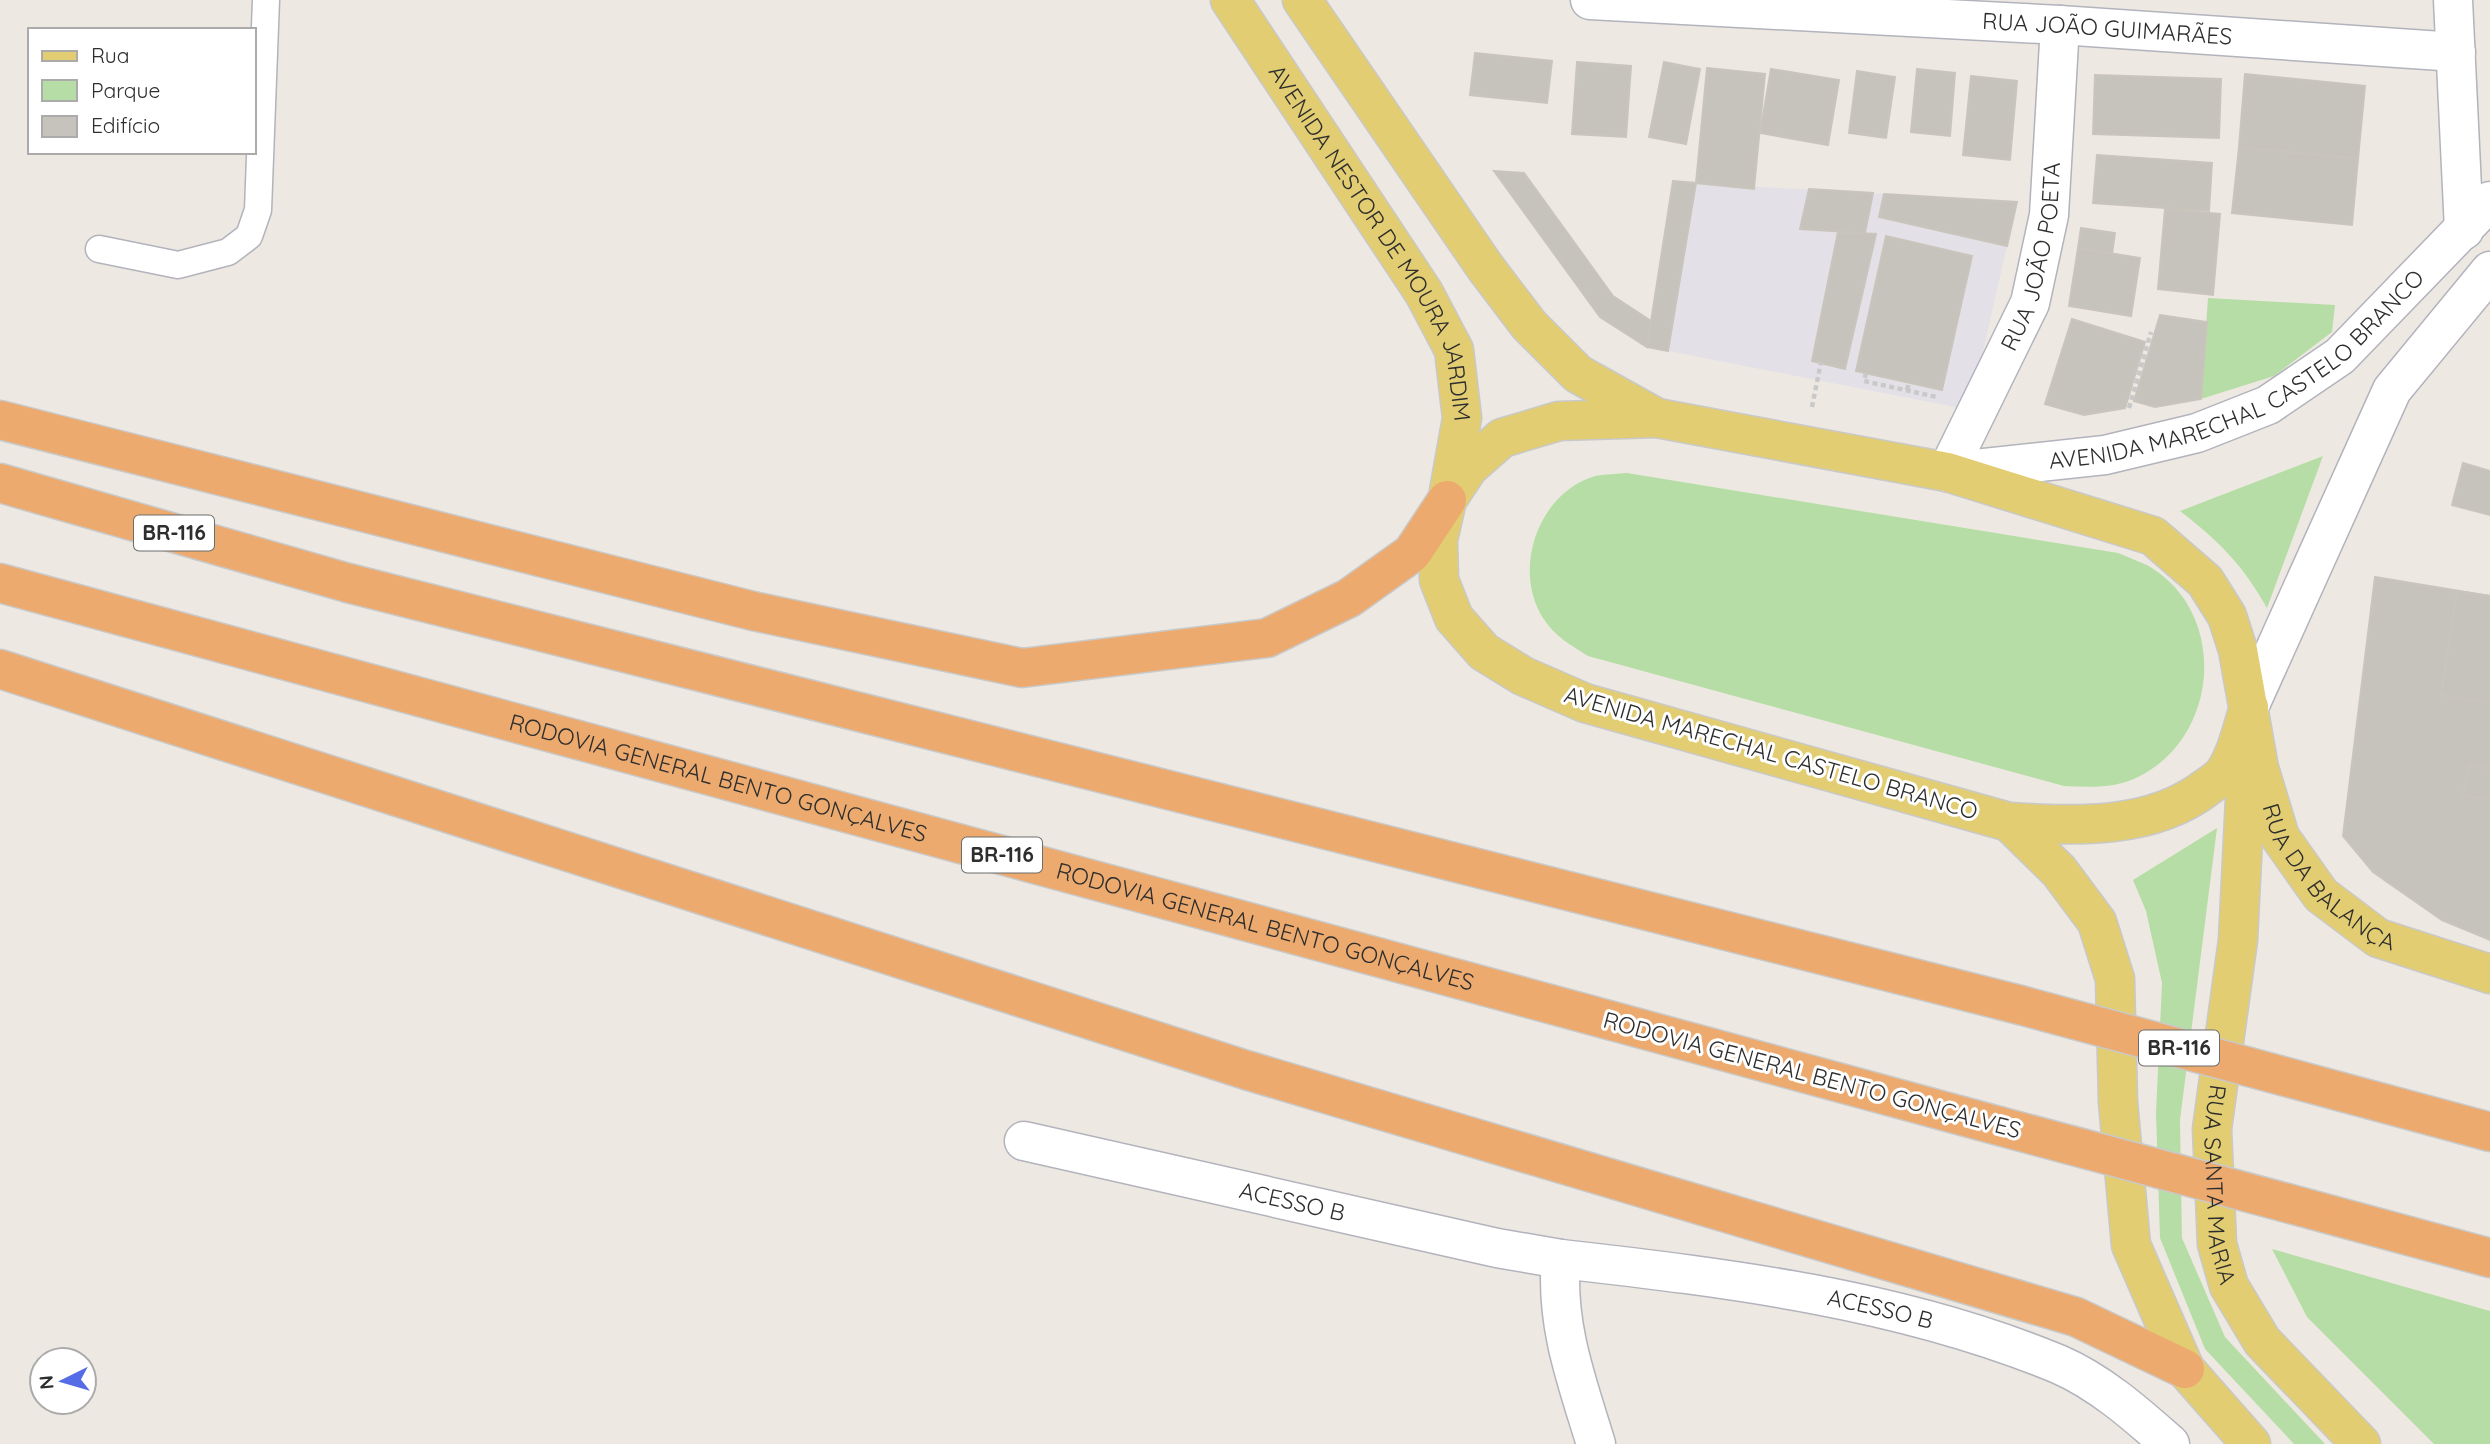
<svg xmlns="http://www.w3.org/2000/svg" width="2490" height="1444" font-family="Quicksand,sans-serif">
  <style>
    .industrial { fill: #e3e1e7 }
    .green { fill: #b6dda5 }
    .building { fill: #c6c3bd; stroke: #c9c5bc; stroke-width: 2 }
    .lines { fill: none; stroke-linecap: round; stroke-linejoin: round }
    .lane-casing { stroke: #b2b3bc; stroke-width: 29 }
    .street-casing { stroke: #b2b3bc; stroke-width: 41 }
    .secondary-casing { stroke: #b2b3bc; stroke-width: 41 }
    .primary-casing { stroke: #c9c9c9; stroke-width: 41 }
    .highway-casing { stroke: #c9c9c9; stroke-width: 41 }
    .path { stroke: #c9c9c9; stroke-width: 4.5; stroke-dasharray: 5 3.5; stroke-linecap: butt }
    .lane { stroke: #fff; stroke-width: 26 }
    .street { stroke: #fff; stroke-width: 38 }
    .secondary { stroke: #fff; stroke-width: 38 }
    .primary { stroke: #e2cd72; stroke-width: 38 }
    .highway { stroke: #edaa6e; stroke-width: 38 }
    .highway-bridge-casing { stroke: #c9c9c9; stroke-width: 41; stroke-linecap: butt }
    .highway-bridge { stroke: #edaa6e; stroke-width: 38 }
    .labels { text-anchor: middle; stroke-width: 6; stroke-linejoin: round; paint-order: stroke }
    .shield { fill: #fff; stroke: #6d6d6d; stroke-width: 2 }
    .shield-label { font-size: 21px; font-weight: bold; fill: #2e2e2e }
    .street-label { font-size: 23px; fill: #2e2e2e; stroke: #fff }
  </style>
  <rect width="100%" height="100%" fill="#ede9e2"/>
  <path class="industrial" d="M 1696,183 L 2017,202 L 1970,410 L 1668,351 Z"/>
  <g class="green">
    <path d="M 2208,298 L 2335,305 L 2332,332 L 2274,376 L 2201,399 Z"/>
    <path d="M 2323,456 L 2267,608 C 2243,565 2219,541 2180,511 Z"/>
    <path d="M 1627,473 L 2118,553 C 2129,558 2142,562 2152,568 C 2229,617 2218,738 2138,777 C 2114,789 2090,787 2064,786 L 1588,656 C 1571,645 1554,636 1543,618 C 1512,569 1538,493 1595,476 C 1605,474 1617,474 1627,473 Z"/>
    <path d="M 2217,828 L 2180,1120 L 2182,1238 L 2225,1337 L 2325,1444 L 2294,1444 L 2205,1349 L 2160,1238 L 2156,1113 L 2162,983 L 2146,911 L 2133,880 Z"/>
    <path d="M 2272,1249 L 2490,1311 L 2490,1444 L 2434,1444 L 2307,1317 Z"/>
  </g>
  <g class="building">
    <path d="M 1475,53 L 1552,61 L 1547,103 L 1470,95 Z"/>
    <path d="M 1577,62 L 1631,66 L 1626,137 L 1572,134 Z"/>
    <path d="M 1664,62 L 1700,69 L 1686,144 L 1649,137 Z"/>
    <path d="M 1707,68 L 1765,74 L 1754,189 L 1696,183 Z"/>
    <path d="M 1771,69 L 1839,80 L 1828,145 L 1760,133 Z"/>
    <path d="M 1917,69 L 1955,73 L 1950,136 L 1911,132 Z"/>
    <path d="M 1857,71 L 1895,77 L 1886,138 L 1849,133 Z"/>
    <path d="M 2245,74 L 2365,86 L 2358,159 L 2239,147 Z"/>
    <path d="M 2095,75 L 2221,79 L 2219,138 L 2093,134 Z"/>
    <path d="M 1971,76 L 2017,81 L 2010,160 L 1963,155 Z"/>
    <path d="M 2239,147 L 2358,159 L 2352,225 L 2232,213 Z"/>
    <path d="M 2097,155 L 2212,163 L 2209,211 L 2093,203 Z"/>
    <path d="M 1494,171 L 1524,173 L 1613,296 L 1651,321 L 1647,347 L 1600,317 Z"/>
    <path d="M 1673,181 L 1696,183 L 1668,351 L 1647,347 Z"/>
    <path d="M 1809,189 L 1873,193 L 1865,233 L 1800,229 Z"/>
    <path d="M 1884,194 L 2017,202 L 2007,246 L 1879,217 Z"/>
    <path d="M 2165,209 L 2220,214 L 2213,295 L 2158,289 Z"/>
    <path d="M 2081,228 L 2115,233 L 2112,254 L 2078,248 Z"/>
    <path d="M 1838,232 L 1876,234 L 1845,369 L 1812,361 Z"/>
    <path d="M 1886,236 L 1972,256 L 1942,390 L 1856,371 Z"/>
    <path d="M 2078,248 L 2140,258 L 2131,316 L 2069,306 Z"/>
    <path d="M 2160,315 L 2207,322 L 2201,399 L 2155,407 L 2134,401 Z"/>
    <path d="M 2072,319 L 2145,342 L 2125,408 L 2084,415 L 2045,404 Z"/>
    <path d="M 2463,463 L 2490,471 L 2490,515 L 2452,505 Z"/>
    <path d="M 2375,577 L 2490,596 L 2490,940 L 2442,920 L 2373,872 L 2343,836 Z"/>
    <path d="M 2457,591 L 2490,596 L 2490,703 L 2441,695 Z"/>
    <path d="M 2469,765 L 2490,769 L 2490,800 L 2463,795 Z"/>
  </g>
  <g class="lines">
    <defs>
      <path id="lane" d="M 99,249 L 178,265 L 228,252 L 249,236 L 258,210 L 266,0"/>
      <g id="street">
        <path id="s1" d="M 1590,0 L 2060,25 L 2456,52"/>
        <path d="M 2453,0 L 2464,230"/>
        <path id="s2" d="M 1947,472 L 2030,303 L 2049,215 L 2060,25"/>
        <path id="s3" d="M 1024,1141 L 1497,1248 L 1561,1259"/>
        <path id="s4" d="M 1596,1444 C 1577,1382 1555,1324 1561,1259 C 1729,1278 1901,1299 2058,1364 C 2100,1382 2136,1414 2170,1444"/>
      </g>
      <g id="secondary">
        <path id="s5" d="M 1947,472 L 2105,455 L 2197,433 L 2268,405 L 2340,356 L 2490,201"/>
        <path d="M 2249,707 L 2392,390 L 2490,271"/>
      </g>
      <g id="primary">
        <path id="s6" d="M 1230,0 L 1424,293 L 1454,350 L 1462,418 L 1449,491"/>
        <path d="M 1302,0 L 1485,267 L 1529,325 L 1578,374 L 1657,418"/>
        <path id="s7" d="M 2249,707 C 2242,729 2237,754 2224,773 C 2220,778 2213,783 2207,787 C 2152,830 2076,826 2009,822 L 1585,703 L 1523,676 L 1484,652 L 1454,618 L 1439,580 L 1438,540 L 1447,500 L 1469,467 L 1502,438 L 1559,421 L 1657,418 L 1947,472 L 2153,536 L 2205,581 L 2227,616 L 2238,650 L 2259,768 L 2280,837 L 2321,895 L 2378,938 L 2490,974"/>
        <path id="s8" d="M 2247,758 L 2238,940 L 2212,1129 L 2217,1244 L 2229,1286 L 2262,1341 L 2361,1444"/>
        <path d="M 2009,822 L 2059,871 L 2097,922 L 2115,979 L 2118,1102 L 2131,1245 L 2185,1369 L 2251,1444"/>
      </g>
      <g id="highway">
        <path d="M 0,420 L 753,611 L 1022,668 L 1267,638 L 1349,598 L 1412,553 L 1447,500"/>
        <path d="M 0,483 L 348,583 L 2020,1005"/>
        <path id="s9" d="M 0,583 L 1999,1126"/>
        <path d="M 0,669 L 1246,1070 L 2076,1317 L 2185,1369"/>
        <path d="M 2338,1091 L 2490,1132"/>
        <path d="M 2313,1210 L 2490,1258"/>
      </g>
    </defs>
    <use href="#lane" class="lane-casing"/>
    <use href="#street" class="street-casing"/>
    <use href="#secondary" class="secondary-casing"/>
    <use href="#primary" class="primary-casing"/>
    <use href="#highway" class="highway-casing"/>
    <g class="path">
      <path d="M 1866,373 L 1864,381 L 1937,397"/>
      <path d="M 1907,390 L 1909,383"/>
      <path d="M 1812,407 L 1821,362"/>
      <path d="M 2129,408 L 2151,332"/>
    </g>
    <use href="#lane" class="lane"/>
    <use href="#street" class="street"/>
    <use href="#secondary" class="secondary"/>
    <use href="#primary" class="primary"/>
    <use href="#highway" class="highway"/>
    <defs>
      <g id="highway-bridge">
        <path d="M 2020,1005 L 2338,1091"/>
        <path d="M 1999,1126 L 2313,1210"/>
      </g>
    </defs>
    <use href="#highway-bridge" class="highway-bridge-casing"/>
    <use href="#highway-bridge" class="highway-bridge"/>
  </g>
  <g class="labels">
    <g class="shield">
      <rect x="134" y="515.5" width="80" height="35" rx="5"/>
      <rect x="962" y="837.5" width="80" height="35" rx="5"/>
      <rect x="2139" y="1030.5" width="80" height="35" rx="5"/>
    </g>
    <g class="shield-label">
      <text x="174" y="540">BR-116</text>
      <text x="1002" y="862">BR-116</text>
      <text x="2179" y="1055">BR-116</text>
    </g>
    <g class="street-label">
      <text dy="8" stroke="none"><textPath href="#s1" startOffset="518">RUA JOÃO GUIMARÃES</textPath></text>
      <text dy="8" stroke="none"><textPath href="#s6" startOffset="284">AVENIDA NESTOR DE MOURA JARDIM</textPath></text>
      <text dy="8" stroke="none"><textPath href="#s2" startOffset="234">RUA JOÃO POETA</textPath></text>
      <text dy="8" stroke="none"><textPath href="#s5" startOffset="317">AVENIDA MARECHAL CASTELO BRANCO</textPath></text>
      <text transform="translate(1771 753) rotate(16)" y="8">AVENIDA MARECHAL CASTELO BRANCO</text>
      <text dy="8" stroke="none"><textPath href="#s9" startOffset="744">RODOVIA GENERAL BENTO GONÇALVES</textPath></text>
      <text dy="8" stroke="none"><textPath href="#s7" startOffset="2172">RUA DA BALANÇA</textPath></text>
      <text dy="8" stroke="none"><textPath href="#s9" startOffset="1311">RODOVIA GENERAL BENTO GONÇALVES</textPath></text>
      <text transform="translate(1812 1075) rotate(15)" y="8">RODOVIA GENERAL BENTO GONÇALVES</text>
      <text dy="8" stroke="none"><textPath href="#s8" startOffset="429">RUA SANTA MARIA</textPath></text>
      <text dy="8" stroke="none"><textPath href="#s3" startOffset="275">ACESSO B</textPath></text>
      <text dy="8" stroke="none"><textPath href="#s4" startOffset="513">ACESSO B</textPath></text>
    </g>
  </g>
  <rect x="28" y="28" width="228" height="126" fill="#ffffff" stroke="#ababab" stroke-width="2"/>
  <rect x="42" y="51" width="35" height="10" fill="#e2cd72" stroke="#ababab" stroke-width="2"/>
  <text x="91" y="63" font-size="21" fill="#2e2e2e">Rua</text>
  <rect x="42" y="80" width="35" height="21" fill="#b6dda5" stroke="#ababab" stroke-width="2"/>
  <text x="91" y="98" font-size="21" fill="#2e2e2e">Parque</text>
  <rect x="42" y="116" width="35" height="21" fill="#c6c3bd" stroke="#ababab" stroke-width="2"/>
  <text x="91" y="133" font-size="21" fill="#2e2e2e">Edifício</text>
  <g transform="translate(63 1381) rotate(265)"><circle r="33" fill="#ffffff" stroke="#ababab" stroke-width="2"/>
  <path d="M0-5L12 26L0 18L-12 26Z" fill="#566be6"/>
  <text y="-10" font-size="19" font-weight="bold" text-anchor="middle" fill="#2e2e2e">N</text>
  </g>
</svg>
